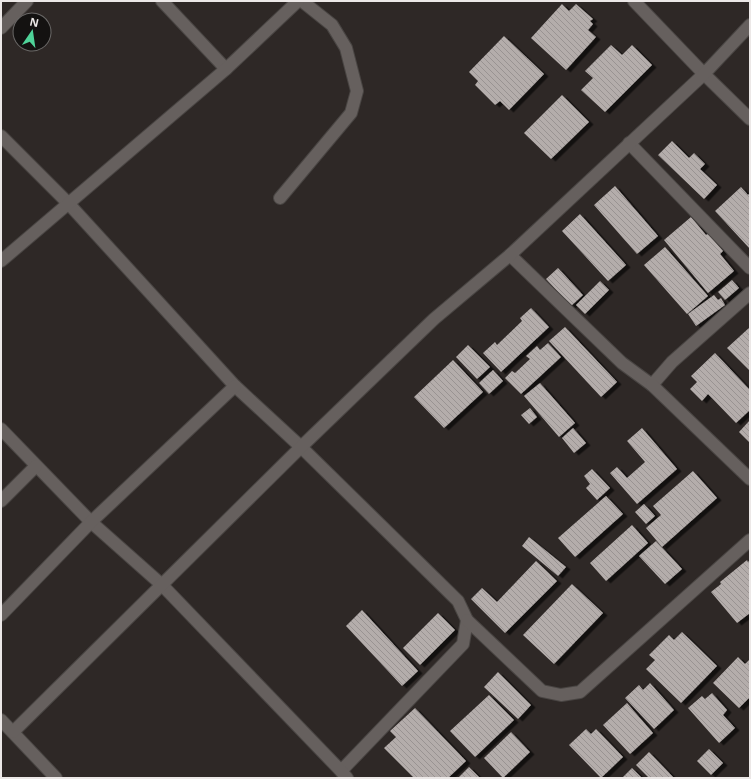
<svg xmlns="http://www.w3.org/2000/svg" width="751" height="779" font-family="'Open Sans',sans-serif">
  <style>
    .building { fill: url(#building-back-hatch); filter: url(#shadow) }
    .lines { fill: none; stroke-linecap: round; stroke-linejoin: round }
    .minor-casing { stroke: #494543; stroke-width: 14 }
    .minor { stroke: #66605e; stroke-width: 12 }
  </style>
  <defs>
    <pattern id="building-back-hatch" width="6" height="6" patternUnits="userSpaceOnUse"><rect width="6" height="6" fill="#b4adab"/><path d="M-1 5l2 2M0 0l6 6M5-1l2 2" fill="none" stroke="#999392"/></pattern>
    <filter id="shadow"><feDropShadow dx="4.5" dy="2.5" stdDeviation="0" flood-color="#0009"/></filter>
  </defs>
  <rect width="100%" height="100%" fill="#2e2826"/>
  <g class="building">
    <path d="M 562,4 L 569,11 L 576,4 L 593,19 L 590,21 L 593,24 L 588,30 L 596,37 L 566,70 L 531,38 Z"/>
    <path d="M 504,36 L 544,74 L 509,110 L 500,101 L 495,105 L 475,85 L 478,81 L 469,72 Z"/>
    <path d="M 611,45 L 622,55 L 632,45 L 652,65 L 605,112 L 581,90 L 593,78 L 585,71 Z"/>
    <path d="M 562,95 L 589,122 L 551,159 L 524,133 Z"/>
    <path d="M 672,141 L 689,158 L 694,153 L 705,164 L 700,169 L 717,185 L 704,199 L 658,155 Z"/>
    <path d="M 615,186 L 658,236 L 637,254 L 594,205 Z"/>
    <path d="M 741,187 L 748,195 L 750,193 L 750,249 L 715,211 Z"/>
    <path d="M 580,214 L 626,265 L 608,281 L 562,231 Z"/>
    <path d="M 691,217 L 706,235 L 708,234 L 723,251 L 720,254 L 734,271 L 708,293 L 664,240 Z"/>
    <path d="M 665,247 L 708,296 L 687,314 L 644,265 Z"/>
    <path d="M 558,268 L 583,295 L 571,306 L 546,279 Z"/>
    <path d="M 732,280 L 739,288 L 725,300 L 718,292 Z"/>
    <path d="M 600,281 L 609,290 L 585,314 L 576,305 Z"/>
    <path d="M 714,295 L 718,300 L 721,298 L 725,305 L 696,326 L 688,314 Z"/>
    <path d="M 531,308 L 549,327 L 501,372 L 483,353 L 495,342 L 497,345 L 522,321 L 520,318 Z"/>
    <path d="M 565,327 L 617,382 L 601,397 L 549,341 Z"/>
    <path d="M 750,327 L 750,371 L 727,348 Z"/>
    <path d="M 548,343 L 561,357 L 521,394 L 505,378 L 512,371 L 515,373 L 530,359 L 526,356 L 537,346 L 540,350 Z"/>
    <path d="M 468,345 L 490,367 L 477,379 L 456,357 Z"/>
    <path d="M 715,353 L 750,390 L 750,410 L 736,423 L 708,394 L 702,401 L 690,389 L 697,382 L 691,376 Z"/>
    <path d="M 453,360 L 483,392 L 444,428 L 414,397 Z"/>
    <path d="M 493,370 L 503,381 L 489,394 L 479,383 Z"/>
    <path d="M 540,383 L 575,423 L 559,437 L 524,396 Z"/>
    <path d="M 530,408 L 537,417 L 529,424 L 521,415 Z"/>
    <path d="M 750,420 L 750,443 L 739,432 Z"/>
    <path d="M 573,428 L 586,443 L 574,453 L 562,438 Z"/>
    <path d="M 642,428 L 677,469 L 637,504 L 610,473 L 617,467 L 627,478 L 645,462 L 627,441 Z"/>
    <path d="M 592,469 L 610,488 L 597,500 L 586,488 L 590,484 L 584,476 Z"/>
    <path d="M 693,471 L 717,498 L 662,547 L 646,528 L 661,515 L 653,506 Z"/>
    <path d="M 606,496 L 623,514 L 575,557 L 558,538 Z"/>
    <path d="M 644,504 L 655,516 L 646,524 L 635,512 Z"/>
    <path d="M 632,525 L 648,543 L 606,581 L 590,563 Z"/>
    <path d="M 529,537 L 566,567 L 558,576 L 522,546 Z"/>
    <path d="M 656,541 L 682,569 L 665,584 L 639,556 Z"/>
    <path d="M 747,560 L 748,562 L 750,560 L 750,613 L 737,623 L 711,592 L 721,584 L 720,582 Z"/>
    <path d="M 536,561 L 557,581 L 505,633 L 471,599 L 482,588 L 497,602 Z"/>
    <path d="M 572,584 L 603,613 L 554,664 L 523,635 Z"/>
    <path d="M 362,610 L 418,671 L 402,686 L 346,626 Z"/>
    <path d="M 438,613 L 455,630 L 420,665 L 403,648 Z"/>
    <path d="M 682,632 L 717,666 L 681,703 L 646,669 L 655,660 L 649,655 L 669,635 L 674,640 Z"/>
    <path d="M 738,657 L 745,664 L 750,659 L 750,697 L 739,708 L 713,683 Z"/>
    <path d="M 498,672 L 531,705 L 518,719 L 484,687 Z"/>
    <path d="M 650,683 L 674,710 L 654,729 L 625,698 L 639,685 L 643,690 Z"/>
    <path d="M 712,693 L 727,710 L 723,715 L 735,728 L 719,743 L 688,708 L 702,696 L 705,699 Z"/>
    <path d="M 489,695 L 514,720 L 475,757 L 450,731 Z"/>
    <path d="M 627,703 L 653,733 L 630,754 L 603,725 Z"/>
    <path d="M 415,708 L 466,761 L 448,778 L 414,778 L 384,748 L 396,737 L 390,731 Z"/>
    <path d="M 586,729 L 591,734 L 596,729 L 623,757 L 601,778 L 569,745 Z"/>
    <path d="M 511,732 L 530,752 L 503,778 L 484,758 Z"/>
    <path d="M 709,749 L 723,763 L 711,775 L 697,761 Z"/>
    <path d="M 649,752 L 674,778 L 649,778 L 636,765 Z"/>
    <path d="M 469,767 L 480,778 L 458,778 Z"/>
    <path d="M 632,768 L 642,778 L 622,778 Z"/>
  </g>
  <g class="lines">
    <defs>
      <g id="minor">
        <path d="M 162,1 L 226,69"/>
        <path d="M 634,1 L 704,74 L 750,119"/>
        <path d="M 1,28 L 27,1"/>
        <path d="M 1,136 L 68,203 L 235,386 L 301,447 L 458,601 L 467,620 L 463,644 L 341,771"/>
        <path d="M 629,143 L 750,268"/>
        <path d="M 280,198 L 351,113 L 357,91 L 346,48 L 332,25 L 302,1"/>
        <path d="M 510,255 L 622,363 L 652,385 L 672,362 L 750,293"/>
        <path d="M 1,261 L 226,69 L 298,1"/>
        <path d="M 652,385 L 750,479"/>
        <path d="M 1,429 L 91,522 L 162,585 L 341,771 L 347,778"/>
        <path d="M 1,501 L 36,466"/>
        <path d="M 1,615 L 91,522 L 235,386"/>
        <path d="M 467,620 L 542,691 L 561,695 L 580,692 L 750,540"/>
        <path d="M 1,720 L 56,778"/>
        <path d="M 13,732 L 301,447 L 434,319 L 510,255 L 704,74 L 750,25"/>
      </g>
    </defs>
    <use href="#minor" class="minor-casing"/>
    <use href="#minor" class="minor"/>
  </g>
  <rect width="751" height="779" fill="none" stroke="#ece8e7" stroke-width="4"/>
  <g transform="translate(32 32) rotate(13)"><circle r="19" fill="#141211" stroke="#6a6867"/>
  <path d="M0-3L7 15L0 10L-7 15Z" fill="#4fd399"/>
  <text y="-6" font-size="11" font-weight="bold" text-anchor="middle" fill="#ece8e7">N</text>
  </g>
</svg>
